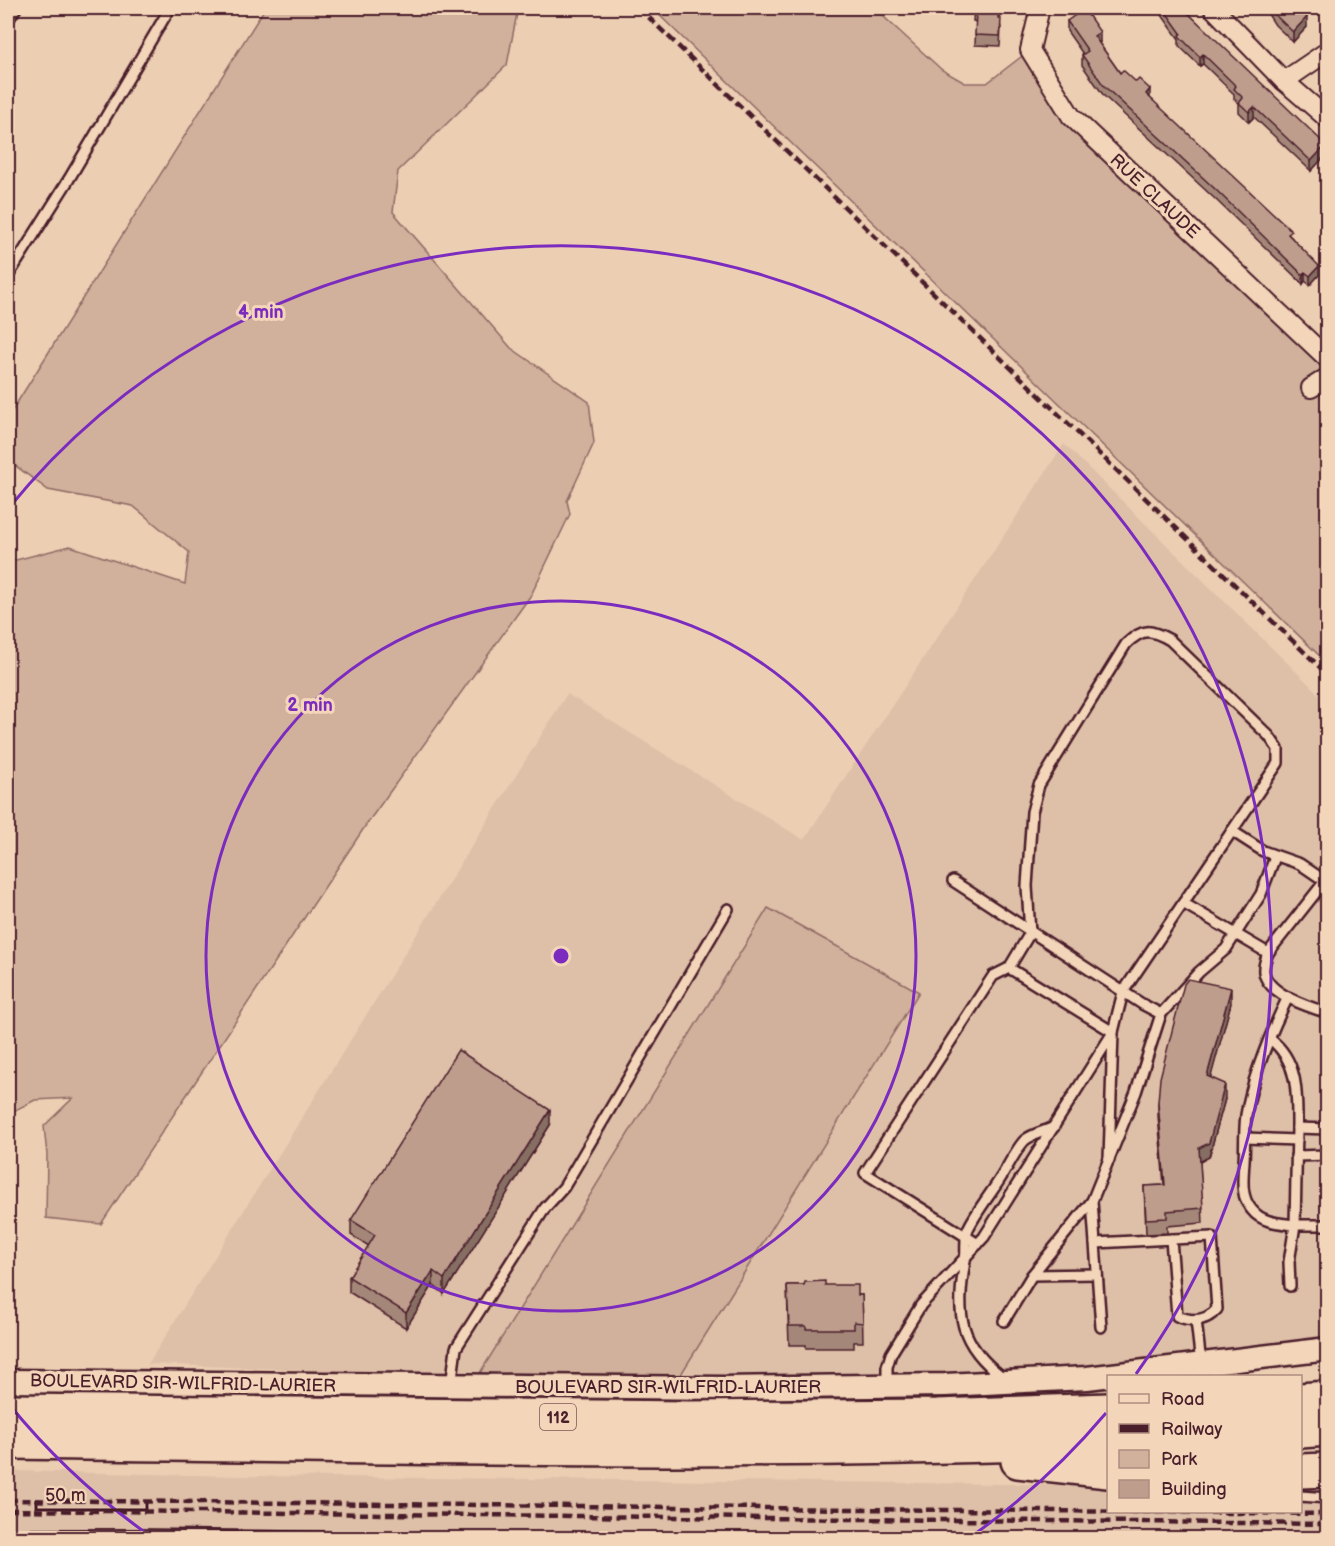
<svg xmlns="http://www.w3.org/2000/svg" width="1335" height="1546" font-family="'Balsamiq Sans',sans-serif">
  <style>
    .built { fill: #debfa8 }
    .green { fill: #d1b19c; stroke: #8e6864; stroke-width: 1.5 }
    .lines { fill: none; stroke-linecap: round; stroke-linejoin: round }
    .service-casing { stroke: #4a1f2b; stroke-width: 14 }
    .minor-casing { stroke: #4a1f2b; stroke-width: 22 }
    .tertiary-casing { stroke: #4a1f2b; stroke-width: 27 }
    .motorway-casing { stroke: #4a1f2b; stroke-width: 38 }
    .service { stroke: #f3d5b9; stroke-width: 9 }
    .minor { stroke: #f3d5b9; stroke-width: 18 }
    .tertiary { stroke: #f3d5b9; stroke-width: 22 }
    .motorway { stroke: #f3d5b9; stroke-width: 33 }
    .rail { stroke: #4a1f2b; stroke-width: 4.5; stroke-dasharray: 9 4.5; stroke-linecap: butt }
    .wall { fill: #a48779; stroke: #4a1f2b; stroke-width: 1.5 }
    .shaded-wall { fill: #866e63; stroke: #4a1f2b; stroke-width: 1.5 }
    .building { fill: #bf9d8d; stroke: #4a1f2b; stroke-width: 1.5 }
    .ring { fill: none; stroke: #7b2cbf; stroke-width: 3 }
    .labels { text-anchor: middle; stroke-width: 6; stroke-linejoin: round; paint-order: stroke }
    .shield { fill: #f3d5b9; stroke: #7d5656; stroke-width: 1.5 }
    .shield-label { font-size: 16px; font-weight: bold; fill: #4a1f2b }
    .street-label { font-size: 18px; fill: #4a1f2b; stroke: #f3d5b9 }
    .centre { fill: #7b2cbf; stroke: #f3d5b9; stroke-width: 3 }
    .ring-label { font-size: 18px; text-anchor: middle; font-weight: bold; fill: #7b2cbf; stroke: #f3d5b9; stroke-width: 6; stroke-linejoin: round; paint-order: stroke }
  </style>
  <rect width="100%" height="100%" fill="#ecceb3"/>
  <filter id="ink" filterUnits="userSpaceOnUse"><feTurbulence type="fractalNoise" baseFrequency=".0167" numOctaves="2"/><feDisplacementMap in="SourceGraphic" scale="12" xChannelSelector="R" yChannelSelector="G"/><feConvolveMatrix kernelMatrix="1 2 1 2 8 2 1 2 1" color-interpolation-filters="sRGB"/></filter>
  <g filter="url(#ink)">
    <g class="built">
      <path d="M 1064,444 L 1327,702 L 1327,1339 L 1079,1369 L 1035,1372 L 678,1379 L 919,992 L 768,909 L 478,1376 L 148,1364 L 567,694 L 804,840 Z"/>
      <path d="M 8,1471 L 238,1476 L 1108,1485 L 1108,1512 L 1300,1512 L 1301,1486 L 1328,1487 L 1327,1538 L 8,1538 Z"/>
    </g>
    <g class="green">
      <path d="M 265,8 L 518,8 L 507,65 L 398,171 L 393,212 L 511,348 L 589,402 L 594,443 L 567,501 L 570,514 L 531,595 L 366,825 L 101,1224 L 46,1218 L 47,1155 L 44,1126 L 73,1098 L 35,1100 L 8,1114 L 8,562 L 70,546 L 185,584 L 189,552 L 133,506 L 48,490 L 8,460 L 8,417 Z"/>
      <path d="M 652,8 L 874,8 L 942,70 L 965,83 L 987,83 L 1030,50 L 1071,116 L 1327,359 L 1327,377 L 1312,388 L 1324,395 L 1327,401 L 1327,663 Z"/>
      <path d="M 768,908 L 919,992 L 678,1379 L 478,1376 Z"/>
    </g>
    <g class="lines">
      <defs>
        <g id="service">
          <path d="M 8,20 L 16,8"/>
          <path d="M 8,276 L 69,179 L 170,8"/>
          <path d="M 953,881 L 1142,1004 L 1161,1014 L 1136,1092 L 1092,1201 L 1101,1327"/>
          <path d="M 1183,903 L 1268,953 L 1325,881 L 1300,864 L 1263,851 L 1232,831"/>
          <path d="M 1268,953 C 1266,959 1263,965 1264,972 C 1267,994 1309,1007 1328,1013"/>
          <path d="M 1009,968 L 1030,933 L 1027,886 L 1032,812 L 1039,785 L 1126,644 C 1143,628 1150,629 1170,640 L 1269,736 L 1278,749 L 1278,763 L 1123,992 L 1113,1032 L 1109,1160"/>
          <path d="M 1288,997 C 1270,1034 1253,1074 1246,1115 C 1244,1130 1245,1146 1244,1161 C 1243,1178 1240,1197 1252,1210 C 1262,1223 1280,1223 1295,1225 L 1289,1262 L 1290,1286"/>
          <path d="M 1161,1014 L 1199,972 L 1226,949 L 1261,894 L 1275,857"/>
          <path d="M 1270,1039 C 1299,1061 1297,1095 1297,1128"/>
          <path d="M 1328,1129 L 1297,1128 L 1295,1225 L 1328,1225"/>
          <path d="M 1245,1138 L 1297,1140"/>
          <path d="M 1296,1156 L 1328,1155"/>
          <path d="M 1092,1201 L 1032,1275 L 1097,1274"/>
          <path d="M 1095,1243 L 1212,1237 L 1217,1309 C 1206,1322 1192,1322 1177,1316 L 1171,1239"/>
          <path d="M 978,1244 L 865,1173 L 993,976 L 1009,968 L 1113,1032"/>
          <path d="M 1196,1320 L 1201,1364"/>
          <path d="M 1004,1321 L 1032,1275"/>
          <path d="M 1004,1378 C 958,1344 956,1314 965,1261 C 967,1251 964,1238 968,1229 C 976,1212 990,1195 1000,1179 C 1006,1170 1018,1146 1025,1140 C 1032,1134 1046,1131 1054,1127"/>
          <path d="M 451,1386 L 456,1348 L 545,1208 L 564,1187 L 728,909"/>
          <path d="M 887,1386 L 887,1367 L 891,1354 L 921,1305 L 984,1237 L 1112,1034"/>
          <path d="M 1300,1496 L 1328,1498"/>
          <path d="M 8,1535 L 139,1535 L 358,1538"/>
        </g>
        <g id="minor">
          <path d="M 1040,8 L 1030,50 L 1071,116 L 1328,359"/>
          <path d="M 1213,8 L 1284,81 L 1328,119"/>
          <path d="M 1284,81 L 1328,51"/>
          <path d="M 1311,388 L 1328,377"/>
        </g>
        <path id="tertiary" d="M 8,1381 L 723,1388 L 945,1385 L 1087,1378 L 1328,1349"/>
        <g id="motorway">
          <path d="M 1300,1400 L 1328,1398"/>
          <path d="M 8,1411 L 690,1418 L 937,1416 L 1108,1410"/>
          <path d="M 1300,1431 L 1328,1429"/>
          <path d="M 8,1442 C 374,1446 742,1456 1108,1441"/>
          <path d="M 1018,1461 L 1108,1471"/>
          <path d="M 1300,1471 L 1328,1470"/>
        </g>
      </defs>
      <use href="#service" class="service-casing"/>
      <use href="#minor" class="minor-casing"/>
      <use href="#tertiary" class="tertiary-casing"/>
      <use href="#motorway" class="motorway-casing"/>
      <use href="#service" class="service"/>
      <use href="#minor" class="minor"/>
      <use href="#tertiary" class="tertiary"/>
      <use href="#motorway" class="motorway"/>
      <g class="rail">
        <path d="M 639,8 L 1328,675"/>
        <path d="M 8,1500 L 1328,1514"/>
        <path d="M 8,1510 L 1328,1524"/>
      </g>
    </g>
    <g class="wall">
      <path d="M 974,8 L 1000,8 L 999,18 L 1001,28 L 1000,46 L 975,45 L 976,22 L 973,21 Z"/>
      <path d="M 1157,8 L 1189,8 L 1191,16 L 1326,155 L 1311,171 L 1254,117 L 1249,122 L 1239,112 L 1239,103 L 1234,99 L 1234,94 L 1203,64 L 1200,66 L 1179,46 L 1179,39 Z"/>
      <path d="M 1264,8 L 1298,8 L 1307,27 L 1293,42 L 1275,25 Z"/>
      <path d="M 1067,21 L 1100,42 L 1099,43 L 1120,73 L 1150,98 L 1292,238 L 1319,275 L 1310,285 L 1305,281 L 1303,284 L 1214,198 L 1104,96 L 1082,65 L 1082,55 L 1083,54 L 1067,31 Z"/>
      <path d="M 1231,1003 L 1210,1078 L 1225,1099 L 1209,1157 L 1200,1162 L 1203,1223 L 1167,1226 L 1167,1233 L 1146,1234 L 1144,1186 L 1164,1185 L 1158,1116 L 1158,1102 Z"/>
      <path d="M 550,1125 L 444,1294 L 433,1285 L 406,1328 L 349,1292 L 349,1277 L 369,1246 L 351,1235 L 351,1220 Z"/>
      <path d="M 787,1285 L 825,1285 L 858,1295 L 862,1295 L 863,1342 L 854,1342 L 854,1348 L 806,1348 L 806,1345 L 789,1345 Z"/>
    </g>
    <g class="shaded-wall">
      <path d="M 1307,17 L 1307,27 L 1293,42 L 1293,32 Z"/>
      <path d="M 1100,32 L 1100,42 L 1094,46 L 1094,36 Z"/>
      <path d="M 1203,54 L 1203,64 L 1200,66 L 1200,57 Z"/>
      <path d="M 1150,89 L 1150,99 L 1146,94 Z"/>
      <path d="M 1254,107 L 1254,117 L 1249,122 L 1249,112 Z"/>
      <path d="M 1326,145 L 1326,155 L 1311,171 L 1311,161 Z"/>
      <path d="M 1319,266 L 1319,275 L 1310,285 L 1310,276 Z"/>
      <path d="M 1305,272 L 1305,281 L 1303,284 L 1303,275 Z"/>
      <path d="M 1231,988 L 1231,1003 L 1207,1091 L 1207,1076 Z"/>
      <path d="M 1225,1084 L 1225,1099 L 1209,1157 L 1199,1162 L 1199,1148 Z"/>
      <path d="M 550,1110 L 550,1125 L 444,1294 L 444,1279 Z"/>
      <path d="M 433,1271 L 433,1285 L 406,1328 L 406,1313 Z"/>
    </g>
    <g class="building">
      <path d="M 974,8 L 999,8 L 998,18 L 1001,18 L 1000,36 L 975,35 L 976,12 L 973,11 Z"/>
      <path d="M 1163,8 L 1189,8 L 1191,10 L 1188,13 L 1326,145 L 1311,161 L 1254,107 L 1249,112 L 1239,103 L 1243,98 L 1234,89 L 1236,86 L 1203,54 L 1200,57 L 1179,36 L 1181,33 Z"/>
      <path d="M 1270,8 L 1298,8 L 1307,17 L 1293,32 L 1275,15 Z"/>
      <path d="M 1084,9 L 1100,32 L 1094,36 L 1120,73 L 1123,70 L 1136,82 L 1139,79 L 1150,89 L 1146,94 L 1292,231 L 1288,234 L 1319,266 L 1310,276 L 1305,272 L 1303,275 L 1214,188 L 1104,86 L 1082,55 L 1088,51 L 1067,21 Z"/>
      <path d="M 1188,979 L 1231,988 L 1207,1076 L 1225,1084 L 1209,1143 L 1199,1148 L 1203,1208 L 1167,1211 L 1167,1218 L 1146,1219 L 1144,1186 L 1165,1185 L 1158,1102 L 1160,1078 L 1184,984 Z"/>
      <path d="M 458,1050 L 550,1110 L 444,1279 L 433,1271 L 406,1313 L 349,1277 L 375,1235 L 351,1220 Z"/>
      <path d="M 825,1281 L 825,1285 L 858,1285 L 858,1295 L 862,1295 L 863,1323 L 854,1322 L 854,1329 L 806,1329 L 806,1326 L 789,1326 L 787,1285 L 804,1285 L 805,1282 Z"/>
    </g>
  </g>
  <g class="ring">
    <circle cx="561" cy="956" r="355"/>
    <path d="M1106 1413A711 711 0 0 1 969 1538M153 1538A711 711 0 0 1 8 1403M8 509A711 711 0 0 1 1136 1374"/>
  </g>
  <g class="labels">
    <rect class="shield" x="540" y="1404" width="36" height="26" rx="4.5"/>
    <g class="shield-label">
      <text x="558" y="1423">112</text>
    </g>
    <g class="street-label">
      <text transform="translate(1155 196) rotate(43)" y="6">RUE CLAUDE</text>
      <text transform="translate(183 1383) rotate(1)" y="6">BOULEVARD SIR-WILFRID-LAURIER</text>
      <text x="668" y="1393">BOULEVARD SIR-WILFRID-LAURIER</text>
    </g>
  </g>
  <circle cx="561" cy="956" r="9" class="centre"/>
  <g class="ring-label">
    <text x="261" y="318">4 min</text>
    <text x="310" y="711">2 min</text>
  </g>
  <rect width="1335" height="1546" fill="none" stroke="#f3d5b9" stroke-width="30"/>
  <rect x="15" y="15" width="1305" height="1516" fill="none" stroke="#4a1f2b" stroke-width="2" filter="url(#ink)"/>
  <rect x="1107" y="1375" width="195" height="138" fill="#f3d5b9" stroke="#af8c80" stroke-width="1.5"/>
  <rect x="1119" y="1394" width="30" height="9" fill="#f3d5b9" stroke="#af8c80" stroke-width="1.5"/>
  <text x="1161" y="1405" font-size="18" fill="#4a1f2b">Road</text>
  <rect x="1119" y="1424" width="30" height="9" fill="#4a1f2b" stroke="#af8c80" stroke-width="1.5"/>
  <text x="1161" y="1435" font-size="18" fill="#4a1f2b">Railway</text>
  <rect x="1119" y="1450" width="30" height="18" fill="#d1b19c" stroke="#af8c80" stroke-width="1.5"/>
  <text x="1161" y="1465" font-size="18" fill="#4a1f2b">Park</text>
  <rect x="1119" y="1480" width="30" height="18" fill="#bf9d8d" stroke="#af8c80" stroke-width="1.5"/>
  <text x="1161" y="1495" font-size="18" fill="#4a1f2b">Building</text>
  <path d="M36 1501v9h111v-9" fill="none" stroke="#4a1f2b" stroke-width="3"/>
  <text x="45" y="1501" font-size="18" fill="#4a1f2b" stroke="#f3d5b9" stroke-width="4.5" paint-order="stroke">50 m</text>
</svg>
